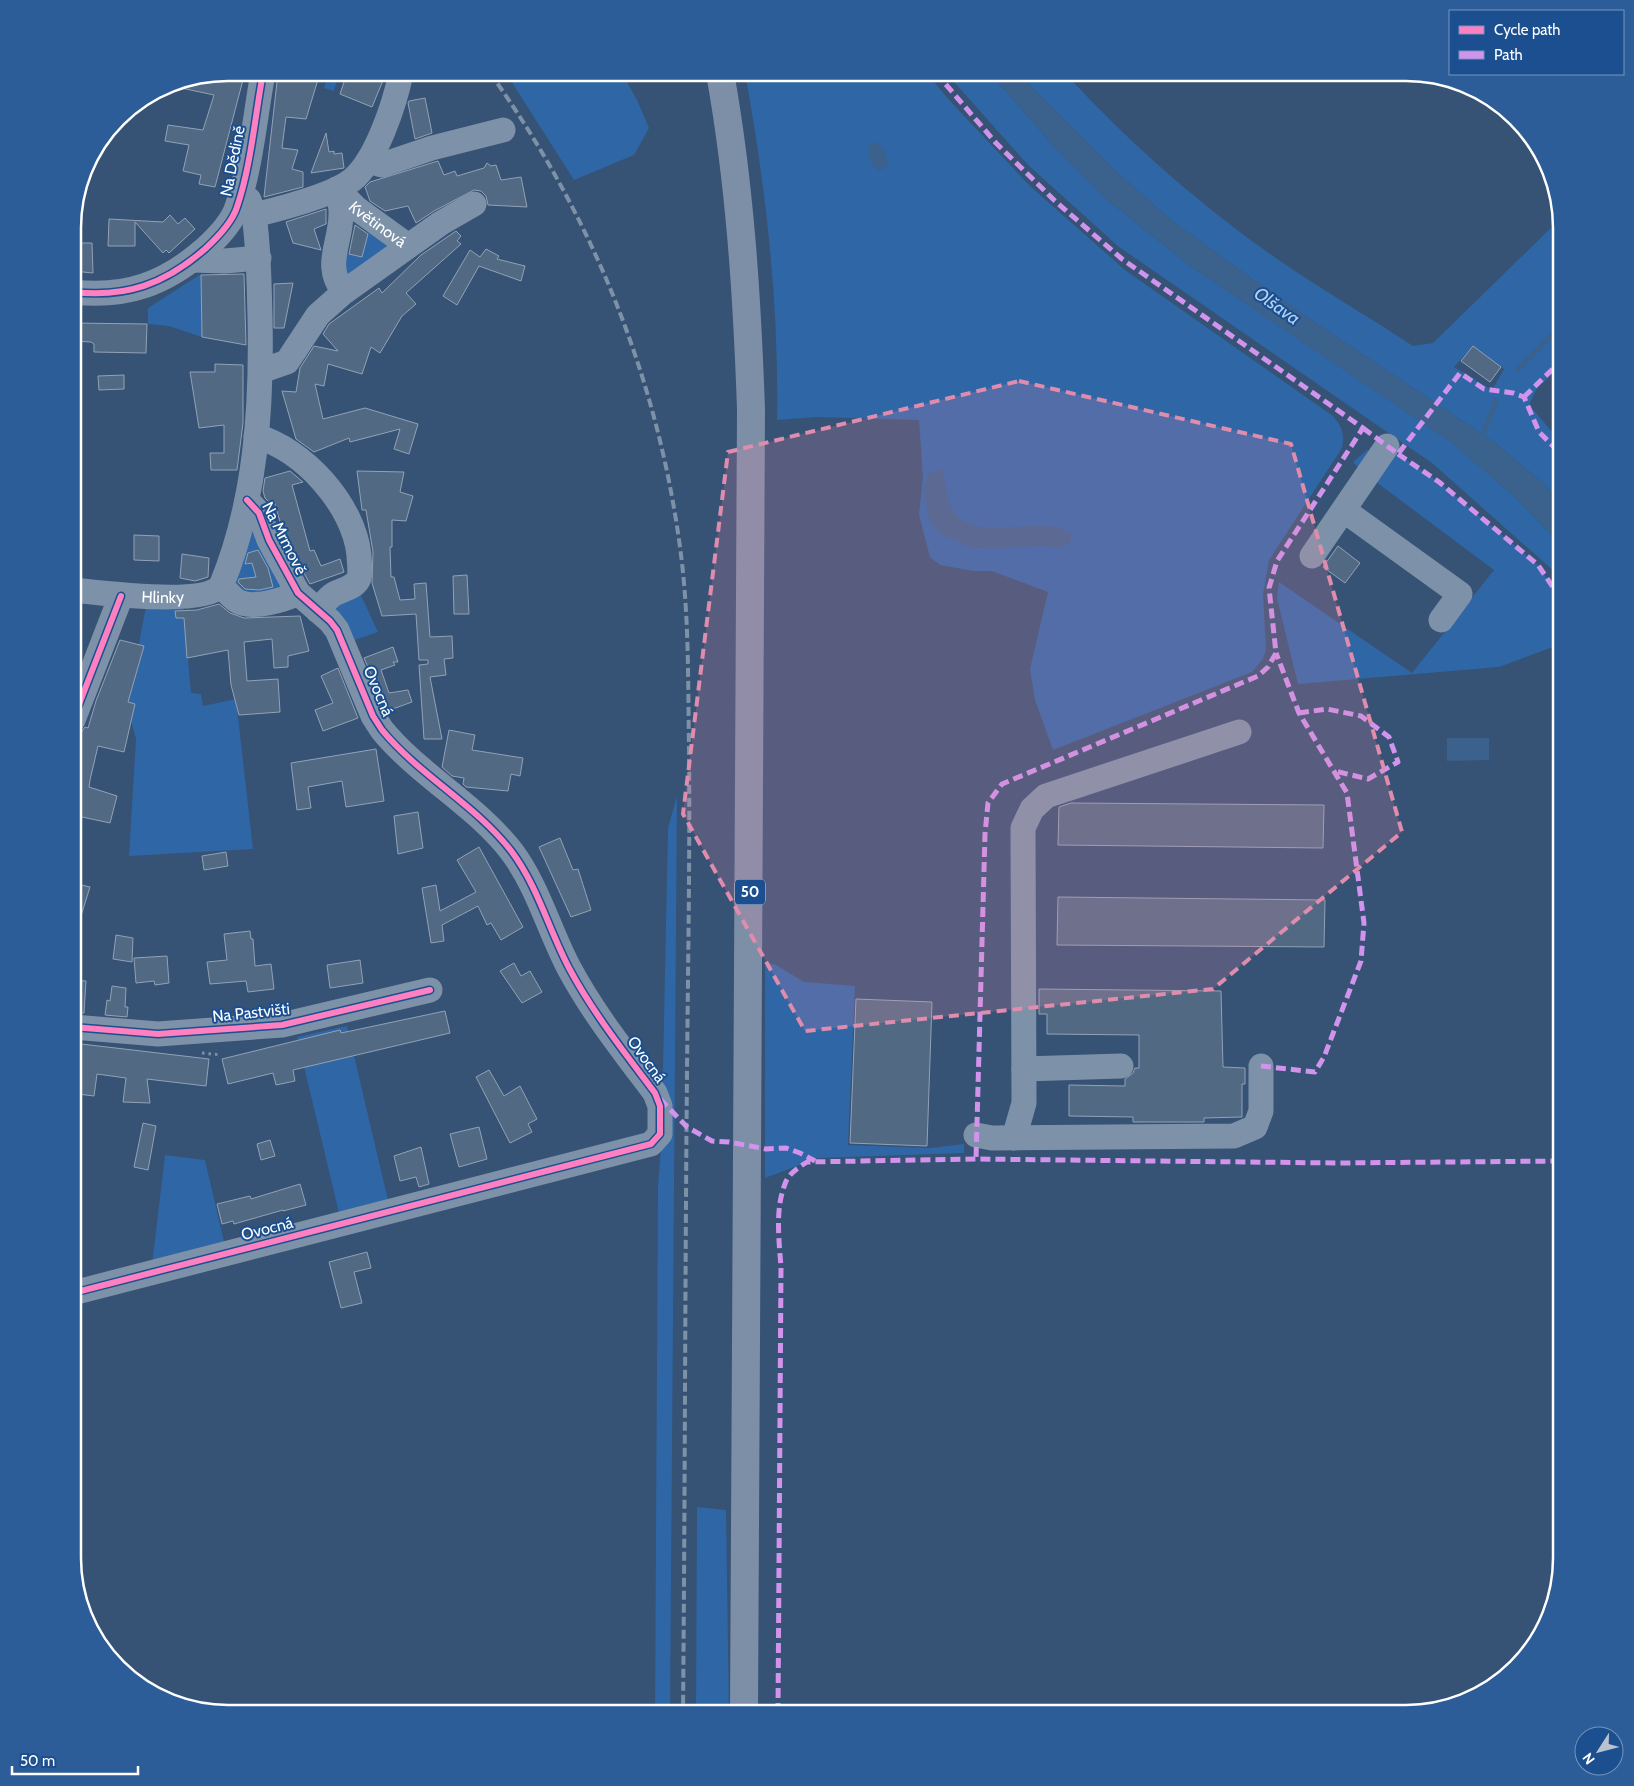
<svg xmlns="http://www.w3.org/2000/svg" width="1634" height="1786" font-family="Cabin,sans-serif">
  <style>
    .green { fill: #2f66a5; fill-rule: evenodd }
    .water { fill: #3b618d }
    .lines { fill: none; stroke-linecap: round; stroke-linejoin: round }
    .stream { stroke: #3b618d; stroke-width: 5 }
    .building { fill: #526984; stroke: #92a2b6 }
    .path { stroke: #7d92a8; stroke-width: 3; stroke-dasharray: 2.5 4; stroke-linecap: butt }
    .minor { stroke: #7d92a8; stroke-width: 25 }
    .major { stroke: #7d8ea7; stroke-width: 28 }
    .rail { stroke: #7e92a7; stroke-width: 4; stroke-dasharray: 9 4; stroke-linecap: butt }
    .quiet { stroke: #d193ec; stroke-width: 5; stroke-dasharray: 10 5; stroke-linecap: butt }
    .cycleway-casing { stroke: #1b4f8f; stroke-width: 9 }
    .cycleway { stroke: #ff80c0; stroke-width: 6 }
    .marked { fill: #e08cad; fill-opacity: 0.2; stroke: #e08cad; stroke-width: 4; stroke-dasharray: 10 6; stroke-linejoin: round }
    .labels { text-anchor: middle; stroke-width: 4; stroke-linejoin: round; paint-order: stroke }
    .shield { fill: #1b4f8f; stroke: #bbcadd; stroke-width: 1 }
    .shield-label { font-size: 15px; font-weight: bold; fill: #fff }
    .street-label { font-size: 16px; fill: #fff; stroke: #1b4f8f }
    .water-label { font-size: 18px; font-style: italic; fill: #b5d3f5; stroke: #1b4f8f }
    .rim { fill: none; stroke: #fff; stroke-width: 2.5 }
  </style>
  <rect width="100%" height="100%" fill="#365274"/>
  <g class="green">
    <path d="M 329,73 L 339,73 L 334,91 L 324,88 Z"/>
    <path d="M 506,73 L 622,73 L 637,100 L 649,128 L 634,155 L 574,180 Z"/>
    <path d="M 745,73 L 927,73 L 949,100 L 1030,186 L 1125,270 L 1333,416 C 1342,427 1345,434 1342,448 L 1269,560 L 1263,594 L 1266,650 L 1263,659 L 1252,672 L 1053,750 L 1035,700 L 1030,669 L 1048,592 L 992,571 L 974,571 L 940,565 L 930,557 L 919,515 L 923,477 L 919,420 L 817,417 L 777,420 C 779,304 766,187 745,73 Z"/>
    <path d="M 946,73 L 990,73 L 1052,144 L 1110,202 L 1189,265 L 1454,444 L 1516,498 L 1561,545 L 1561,582 L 1556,573 L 1432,463 L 1119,247 L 1028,165 Z"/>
    <path d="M 1018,73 L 1065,73 C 1133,147 1211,215 1295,271 C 1334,297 1374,320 1413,346 L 1433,343 L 1560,219 L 1561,366 L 1537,388 L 1529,405 L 1561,442 L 1561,504 L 1542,482 L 1495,443 L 1283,301 L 1172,221 L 1111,167 ZM 1473,346 L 1504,369 L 1492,390 L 1454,367 Z"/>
    <path d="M 350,211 L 365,222 L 350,218 L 342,252 L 362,257 L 371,223 L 388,234 L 394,244 L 393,251 L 351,279 L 341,274 L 338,264 L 347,214 Z"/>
    <path d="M 201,274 L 202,337 L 169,326 L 148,324 L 148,308 Z"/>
    <path d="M 1367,450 L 1398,454 L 1439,482 L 1538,565 L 1561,599 L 1561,644 L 1499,667 L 1298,684 L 1277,598 L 1279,582 L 1412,673 L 1494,570 L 1360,470 L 1353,462 Z"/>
    <path d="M 247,520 L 282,589 L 245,598 L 230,582 Z"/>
    <path d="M 359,591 L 378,632 L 355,640 L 331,609 Z"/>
    <path d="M 183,603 L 191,693 L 201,694 L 203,706 L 236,699 L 253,849 L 129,856 L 136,739 L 131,721 L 135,704 L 128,702 L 146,606 Z"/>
    <path d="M 677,796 L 670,1713 L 655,1713 L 658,1186 L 665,1096 L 658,1088 L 663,1068 L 668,828 Z"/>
    <path d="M 765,962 L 776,965 L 804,982 L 855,986 L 848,1145 L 930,1148 L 964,1144 L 964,1153 L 818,1158 L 765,1178 Z"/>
    <path d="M 347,1026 L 388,1200 L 339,1213 L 297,1037 Z"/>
    <path d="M 165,1155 L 205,1160 L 225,1246 L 152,1265 Z"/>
    <path d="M 697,1507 L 726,1510 L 729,1713 L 696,1713 Z"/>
  </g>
  <g class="water">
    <path d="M 990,73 L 1018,73 L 1111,167 L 1172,221 L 1283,301 L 1495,443 L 1542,482 L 1561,504 L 1561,545 L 1516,498 L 1453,444 L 1189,265 L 1110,202 L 1052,144 Z"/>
    <path d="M 874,142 C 885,146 887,156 888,166 L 879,171 L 873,166 L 867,154 L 870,144 Z"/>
    <path d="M 942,469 C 945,479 947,502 952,510 C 977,547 1038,512 1072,534 L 1070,543 L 1058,548 L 1045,546 L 971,548 L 939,533 L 929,519 L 924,488 L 928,475 Z"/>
    <path d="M 1447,738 L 1489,738 L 1489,760 L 1447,761 Z"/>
  </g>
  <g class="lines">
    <g class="stream">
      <path d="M 1518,369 L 1561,326"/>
      <path d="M 1481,440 L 1496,401"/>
    </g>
  </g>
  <g class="building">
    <path d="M 228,72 L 245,72 L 215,187 L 199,184 L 201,175 L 183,171 L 189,145 L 165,141 L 168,125 L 203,130 L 214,95 L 167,85 Z"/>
    <path d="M 278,73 L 320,73 L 306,119 L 286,117 L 282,148 L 298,150 L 292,169 L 303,172 L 303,187 L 264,197 Z"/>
    <path d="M 347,73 L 386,73 L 372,107 L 340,94 Z"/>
    <path d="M 425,98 L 432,133 L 415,139 L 408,103 L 409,101 Z"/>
    <path d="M 326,133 L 329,152 L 334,151 L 334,154 L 342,153 L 344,168 L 311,173 Z"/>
    <path d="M 438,161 L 444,175 L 455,171 L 457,176 L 484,168 L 487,163 L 491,166 L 496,165 L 501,180 L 521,177 L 527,207 L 488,205 L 486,196 L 481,191 L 474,190 L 434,211 L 416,223 L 408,206 L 385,211 L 370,201 L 365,187 L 370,182 Z"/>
    <path d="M 326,209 L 326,224 L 314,229 L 321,250 L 293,243 L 286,222 Z"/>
    <path d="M 170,215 L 178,224 L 185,218 L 195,229 L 169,253 L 166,250 L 163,253 L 135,222 L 135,246 L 108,246 L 109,219 L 163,222 Z"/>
    <path d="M 355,225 L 368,234 L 362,257 L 349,254 Z"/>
    <path d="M 456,231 L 461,236 L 457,241 L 461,244 L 406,293 L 416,304 L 402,316 L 380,353 L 371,347 L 362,374 L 328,364 L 324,386 L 315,384 L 323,419 L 365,408 L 418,424 L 409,454 L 394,449 L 400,429 L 350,442 L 349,438 L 314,452 L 296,439 L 282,391 L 296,392 L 300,368 L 314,346 L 338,351 L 323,334 L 329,324 L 379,288 L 382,293 L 421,255 Z"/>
    <path d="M 73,243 L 92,243 L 93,273 L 73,271 Z"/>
    <path d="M 486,249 L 499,256 L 497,259 L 525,266 L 521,281 L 479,266 L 457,305 L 443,296 L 470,250 L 480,257 Z"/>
    <path d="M 244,274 L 246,345 L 202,337 L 201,275 Z"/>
    <path d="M 293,283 L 284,328 L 274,328 L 274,284 Z"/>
    <path d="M 73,323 L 147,324 L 146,353 L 94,352 L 94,344 L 91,342 L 73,341 Z"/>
    <path d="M 1473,346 L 1501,367 L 1490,382 L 1461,361 Z"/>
    <path d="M 215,364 L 243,365 L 243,423 L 237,470 L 211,470 L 210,453 L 224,453 L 224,425 L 199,428 L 190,372 L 215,372 Z"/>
    <path d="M 124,375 L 124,389 L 99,390 L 98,376 Z"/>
    <path d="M 290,471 L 303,482 L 292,485 L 310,551 L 314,550 L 321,566 L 340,559 L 344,572 L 310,584 L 285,539 L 274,501 L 269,502 L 265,498 L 263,491 L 265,478 Z"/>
    <path d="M 357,471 L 404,472 L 400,492 L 413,496 L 406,521 L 392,520 L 392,547 L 390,547 L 391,577 L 394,577 L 400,600 L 415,599 L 414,584 L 426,583 L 430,637 L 452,636 L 453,658 L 444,659 L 446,675 L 430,677 L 442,739 L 424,739 L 419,665 L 428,664 L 428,660 L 419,660 L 416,614 L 382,616 L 372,583 L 373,552 L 366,510 L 362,510 Z"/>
    <path d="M 134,535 L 159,536 L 159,561 L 134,560 Z"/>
    <path d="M 1338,546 L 1360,563 L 1345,583 L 1323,567 Z"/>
    <path d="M 258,550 L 268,568 L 273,587 L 259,590 L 245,589 L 238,582 L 239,579 L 256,577 L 252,563 L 245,564 L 248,553 Z"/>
    <path d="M 182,554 L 209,558 L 208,577 L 195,581 L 180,578 Z"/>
    <path d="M 467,575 L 469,614 L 454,614 L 453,576 Z"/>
    <path d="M 219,604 L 230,613 L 244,618 L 300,616 L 309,651 L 288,656 L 288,667 L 274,668 L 272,639 L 244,642 L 247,681 L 278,679 L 280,712 L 239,715 L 231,685 L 228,650 L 187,658 L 184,618 L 176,618 L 175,611 L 197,610 Z"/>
    <path d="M 120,640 L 144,646 L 128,702 L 135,704 L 124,752 L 98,746 L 90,780 L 89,787 L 117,796 L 110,823 L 73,815 L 73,769 L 82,731 L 85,727 L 88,728 L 96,701 Z"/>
    <path d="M 393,647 L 398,662 L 393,662 L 395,665 L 381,670 L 389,693 L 408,690 L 412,702 L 387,711 L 364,658 Z"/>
    <path d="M 338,668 L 358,718 L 323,731 L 315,710 L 333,703 L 321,676 Z"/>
    <path d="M 449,730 L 475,735 L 472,750 L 523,758 L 520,776 L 511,774 L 508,791 L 466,787 L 463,784 L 464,778 L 452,776 L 442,767 Z"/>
    <path d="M 376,749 L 384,801 L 346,807 L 342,781 L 308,787 L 311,808 L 297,810 L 291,763 Z"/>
    <path d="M 1071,803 L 1324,805 L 1323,848 L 1058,845 L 1059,807 Z"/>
    <path d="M 418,812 L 423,848 L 398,854 L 394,816 Z"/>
    <path d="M 560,838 L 573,870 L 578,869 L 591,910 L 571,917 L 539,847 Z"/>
    <path d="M 479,847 L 523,927 L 501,940 L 491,923 L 487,925 L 478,906 L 442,925 L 444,941 L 431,943 L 422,888 L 436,885 L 440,911 L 476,892 L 457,860 Z"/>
    <path d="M 226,852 L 228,866 L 204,870 L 202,856 Z"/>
    <path d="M 73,883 L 90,887 L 76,932 L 73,932 Z"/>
    <path d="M 1058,897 L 1325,900 L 1324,947 L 1057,945 Z"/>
    <path d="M 250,931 L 251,939 L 253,939 L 255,966 L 271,964 L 274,989 L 248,992 L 246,981 L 210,984 L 207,962 L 227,960 L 224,934 Z"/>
    <path d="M 116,935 L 133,938 L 132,962 L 113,959 Z"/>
    <path d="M 167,956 L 169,983 L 155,985 L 154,981 L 136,983 L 134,958 Z"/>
    <path d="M 360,960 L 363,983 L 330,988 L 327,965 Z"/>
    <path d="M 514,963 L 521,976 L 530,971 L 542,992 L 522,1003 L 500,971 Z"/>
    <path d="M 73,980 L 86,981 L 84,1013 L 73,1013 Z"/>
    <path d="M 112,986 L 126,988 L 125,1007 L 128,1007 L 127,1017 L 105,1015 L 107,1000 L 110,1001 Z"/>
    <path d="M 1039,989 L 1221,991 L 1223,1067 L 1245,1068 L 1245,1084 L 1242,1084 L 1242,1117 L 1204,1118 L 1204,1122 L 1133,1122 L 1133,1117 L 1069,1116 L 1069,1085 L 1125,1086 L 1125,1079 L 1133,1073 L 1135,1068 L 1139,1068 L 1139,1035 L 1047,1034 L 1047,1014 L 1039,1014 Z"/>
    <path d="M 856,999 L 932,1002 L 927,1146 L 850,1143 Z"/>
    <path d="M 445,1011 L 450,1033 L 293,1070 L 295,1081 L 276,1085 L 273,1073 L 228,1084 L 222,1059 L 340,1030 L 341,1033 Z"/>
    <path d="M 73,1043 L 209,1059 L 206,1086 L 147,1079 L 150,1103 L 123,1102 L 126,1078 L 97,1074 L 94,1096 L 78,1094 L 81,1068 L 73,1055 Z"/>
    <path d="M 489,1070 L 504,1096 L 520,1086 L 537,1119 L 528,1124 L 532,1132 L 510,1143 L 476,1077 Z"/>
    <path d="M 143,1123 L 156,1126 L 148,1170 L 134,1167 Z"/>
    <path d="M 479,1127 L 487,1159 L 459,1167 L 450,1134 Z"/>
    <path d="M 270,1140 L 275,1156 L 261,1160 L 257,1144 Z"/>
    <path d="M 421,1147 L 429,1184 L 419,1187 L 416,1177 L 400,1181 L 394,1156 Z"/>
    <path d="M 300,1184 L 306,1205 L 283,1211 L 283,1210 L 234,1224 L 233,1221 L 222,1224 L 217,1204 L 250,1196 L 251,1199 Z"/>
    <path d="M 367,1252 L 371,1268 L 354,1272 L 362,1303 L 341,1308 L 329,1262 Z"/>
  </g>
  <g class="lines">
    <path class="path" d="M 202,1053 L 221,1055"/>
    <g class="minor">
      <path d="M 368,161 L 382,165 L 432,148 L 503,130"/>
      <path d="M 337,189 C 339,197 341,204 341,212 C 342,242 322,265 344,292"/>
      <path id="s1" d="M 337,189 L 356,208 L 407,245"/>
      <path d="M 249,200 L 254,215 C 279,209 332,196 352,180 C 376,161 395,103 401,73"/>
      <path d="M 254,215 C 259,249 259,283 260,317 C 262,407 256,502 221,586 C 227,591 232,599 239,602 C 254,609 284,600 298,593"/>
      <path d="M 192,260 L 225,261 L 259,258"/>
      <path d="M 73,292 C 126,298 165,284 205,249 C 217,238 232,223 237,207 C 251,166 255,116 263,73"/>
      <path d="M 261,371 L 287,362 L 318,315 L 344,292 L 441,223 L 474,204"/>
      <path d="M 256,436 C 303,449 354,505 359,555 C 359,562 361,571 359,578 C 355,588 343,589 334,594 C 327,598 323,605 318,611"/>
      <path d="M 1345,511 L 1460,594 L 1441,620"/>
      <path d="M 1312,556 L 1387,446"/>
      <path id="s2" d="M 73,590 C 101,593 202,606 221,586"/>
      <path d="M 73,720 L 121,596"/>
      <path d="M 73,1027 L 158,1034 L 282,1025 L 430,990"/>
      <path d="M 1024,1069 L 1121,1066"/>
      <path d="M 976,1135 L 992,1138 L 1234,1136 L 1255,1127 L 1261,1111 L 1261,1066"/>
      <path d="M 1014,1138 L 1024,1103 L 1023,828 L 1032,809 L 1046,796 L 1239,732"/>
      <path d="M 73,1293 L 651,1144 L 660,1134 L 660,1106 L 655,1093 C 625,1053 593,1013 569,968 C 549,930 538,887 512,852 C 476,805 420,776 382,730 L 373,716 L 337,630 L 330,621 L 298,593 L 269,540 L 259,513 L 247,500"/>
    </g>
    <path class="major" d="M 720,73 C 740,184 747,296 751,409 L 744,1713"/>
    <path class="rail" d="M 490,73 C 594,218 661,385 682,563 C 689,625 688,687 689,749 C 690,856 688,963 687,1071 C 685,1285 685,1499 683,1713"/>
    <g class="quiet">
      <path d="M 936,73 L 996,143 L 1055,201 L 1122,259 L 1363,428 L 1277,561 L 1269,588 L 1276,653 L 1268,667 L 1258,676 L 1002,784 L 988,803 L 985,834 L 976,1159"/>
      <path d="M 1524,397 L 1561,361"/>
      <path d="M 1363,428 L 1398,454 L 1460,373 L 1484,389 L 1513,393 L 1524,397 L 1539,432 L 1561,454"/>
      <path d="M 1398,454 L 1439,482 L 1538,565 L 1561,599"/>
      <path d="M 1299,713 L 1327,709 L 1361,716 L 1389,737 L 1398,762 L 1368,779 L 1335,771"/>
      <path d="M 1261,1066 L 1315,1072 L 1324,1057 L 1361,961 L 1364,923 L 1347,793 L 1299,713 L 1276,653"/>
      <path d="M 660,1099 L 687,1127 L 712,1141 L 729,1142 L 766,1149 L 786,1148 L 800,1153 L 815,1161"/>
      <path d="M 778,1713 L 781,1267 C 779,1240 775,1209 785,1184 C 788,1174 799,1167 807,1162 L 976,1159 L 1337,1163 L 1561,1161"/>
    </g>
    <defs>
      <g id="cycleway">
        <path d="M 73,292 C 126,298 165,284 205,249 C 217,238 232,223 237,207 C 251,166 255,116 263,73"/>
        <path d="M 73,720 L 121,596"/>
        <path d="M 73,1027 L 158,1034 L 282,1025 L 430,990"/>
        <path d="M 73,1293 L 651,1144 L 660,1134 L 660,1106 L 655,1093 C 625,1053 593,1013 569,968 C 549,930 538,887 512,852 C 476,805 420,776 382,730 L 373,716 L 337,630 L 330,621 L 298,593 L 269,540 L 259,513 L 247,500"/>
      </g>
    </defs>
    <use href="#cycleway" class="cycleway-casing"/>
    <use href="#cycleway" class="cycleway"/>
  </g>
  <path class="marked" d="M 1019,381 L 1291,444 L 1402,832 L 1213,989 L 805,1031 L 683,814 L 728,452 Z"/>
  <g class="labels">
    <rect class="shield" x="735" y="879.5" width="30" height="25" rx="4"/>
    <g class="shield-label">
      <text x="750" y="897">50</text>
    </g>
    <g class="street-label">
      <text transform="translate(232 161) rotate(-79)" y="6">Na Dědině</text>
      <text dy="6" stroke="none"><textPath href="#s1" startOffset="54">Květinová</textPath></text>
      <text transform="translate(285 538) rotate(63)" y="6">Na Mrmově</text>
      <text dy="6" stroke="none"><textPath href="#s2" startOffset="90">Hlinky</textPath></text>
      <text transform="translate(379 691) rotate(67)" y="6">Ovocná</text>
      <text transform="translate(251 1012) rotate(-6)" y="6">Na Pastvišti</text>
      <text transform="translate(647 1059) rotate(54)" y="6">Ovocná</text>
      <text transform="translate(267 1228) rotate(-14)" y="6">Ovocná</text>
    </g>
    <g class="water-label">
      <text transform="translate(1277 306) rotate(35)" y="6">Olšava</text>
    </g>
  </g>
  <path d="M0 0H1634V1786H0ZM228 81H1406A147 147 0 0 1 1553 228V1558A147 147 0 0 1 1406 1705H228A147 147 0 0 1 81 1558V228A147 147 0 0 1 228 81Z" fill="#2d5d98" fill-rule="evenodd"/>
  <path class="rim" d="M228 81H1406A147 147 0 0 1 1553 228V1558A147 147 0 0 1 1406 1705H228A147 147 0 0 1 81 1558V228A147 147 0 0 1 228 81Z"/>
  <rect x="1449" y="10" width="175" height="65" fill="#1b4f8f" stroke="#7695bc"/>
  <rect x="1459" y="26" width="25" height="8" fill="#ff80c0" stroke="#7695bc"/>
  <text x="1494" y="35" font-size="15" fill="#ffffff">Cycle path</text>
  <rect x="1459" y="51" width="25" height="8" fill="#d193ec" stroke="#7695bc"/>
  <text x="1494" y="60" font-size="15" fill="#ffffff">Path</text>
  <g transform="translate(1599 1751) rotate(234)"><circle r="24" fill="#1b4f8f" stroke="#7695bc"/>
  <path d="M0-4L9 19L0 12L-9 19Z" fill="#b9c2ce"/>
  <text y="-8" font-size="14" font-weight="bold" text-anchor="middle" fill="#ffffff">N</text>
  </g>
  <path d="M12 1766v8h126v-8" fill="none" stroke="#ffffff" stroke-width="2.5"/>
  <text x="20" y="1766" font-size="15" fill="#ffffff" stroke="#1b4f8f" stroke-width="4" paint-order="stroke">50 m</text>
</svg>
